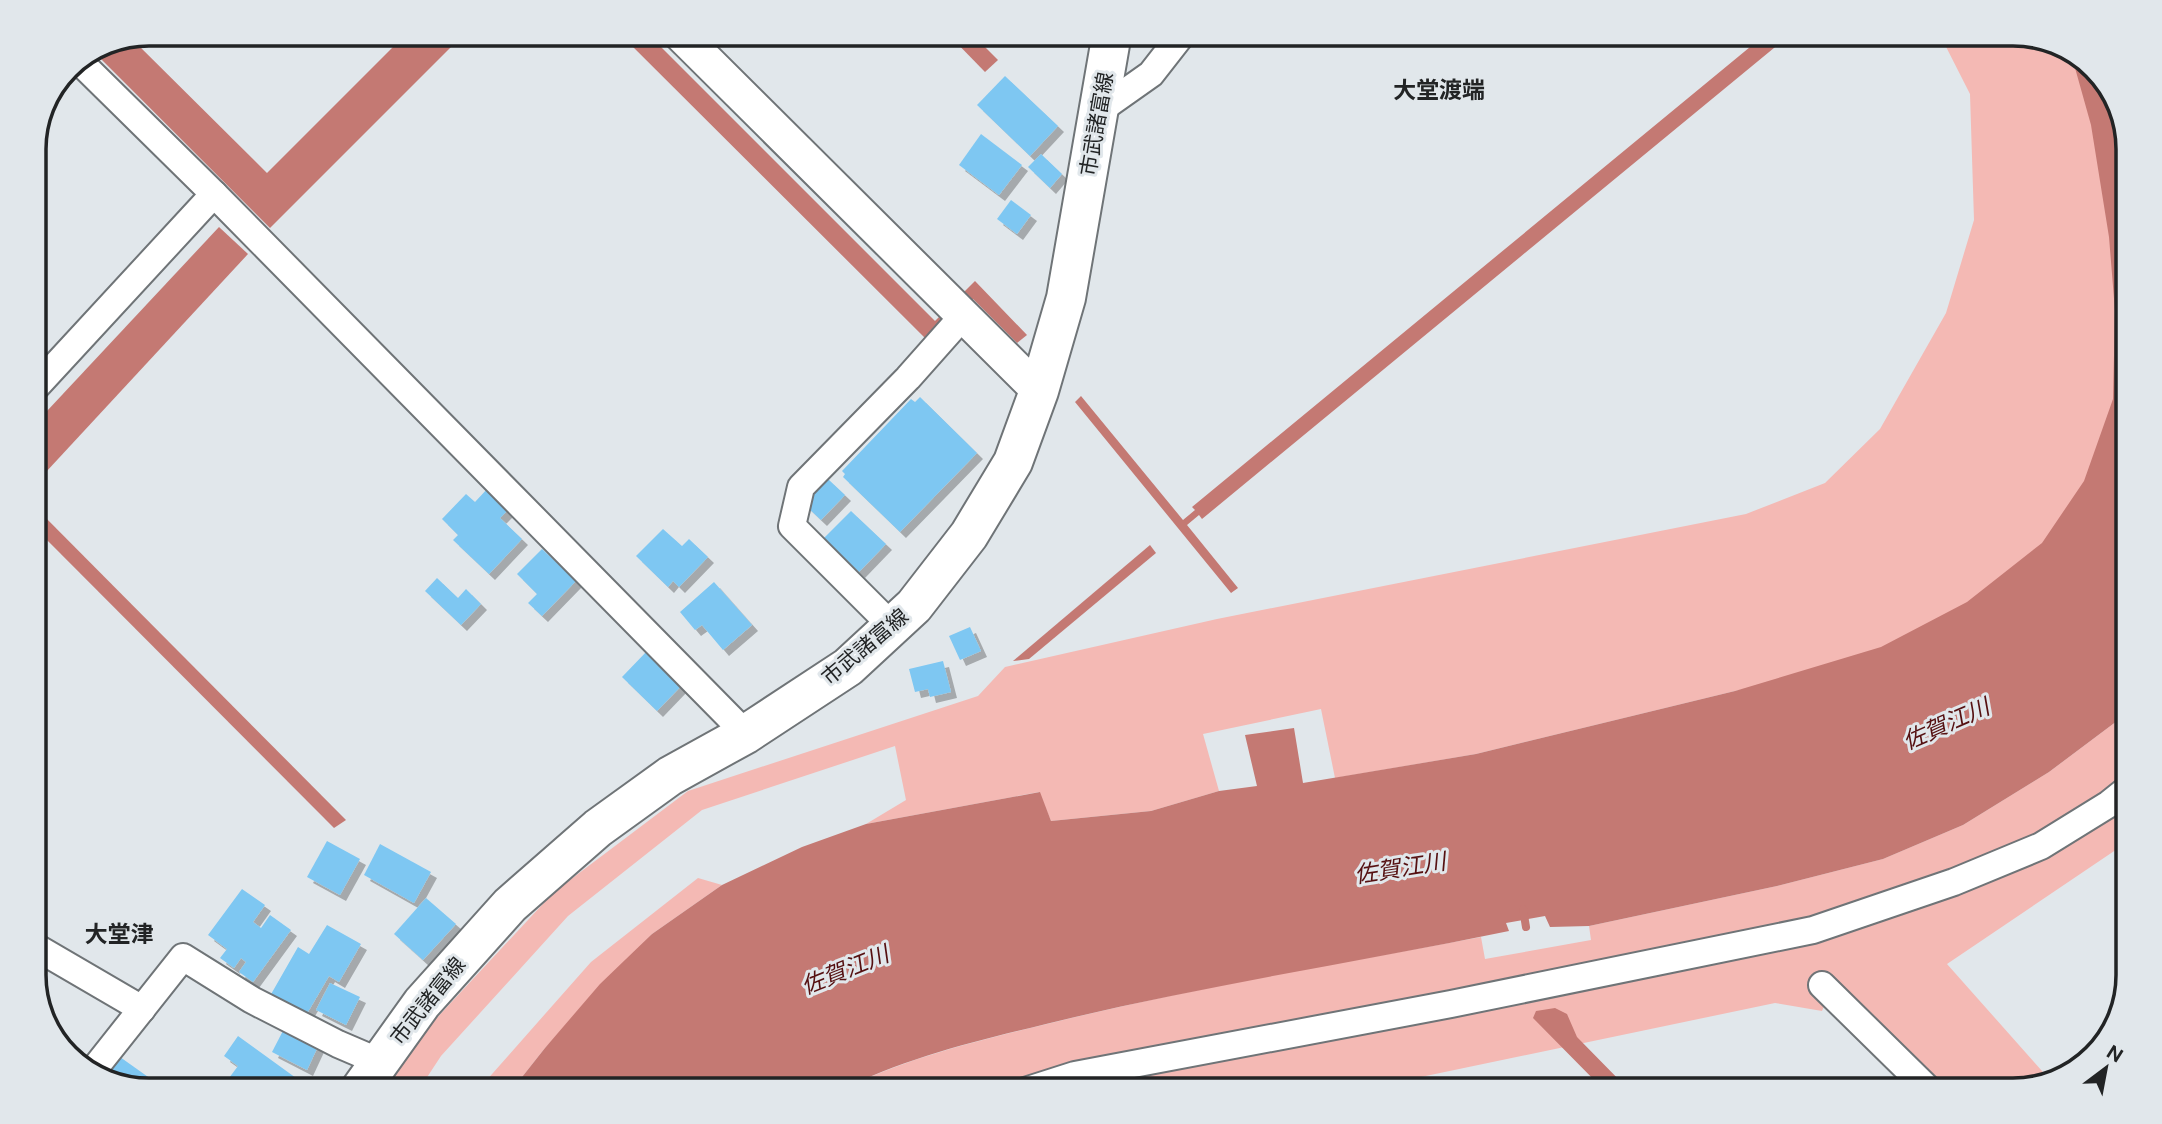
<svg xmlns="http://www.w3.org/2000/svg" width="2162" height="1124" font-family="'Public Sans','Noto Sans JP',sans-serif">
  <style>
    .green { fill: #f4b9b4 }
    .water { fill: #c47973 }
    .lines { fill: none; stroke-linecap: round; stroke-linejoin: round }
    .stream { stroke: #c47973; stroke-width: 8 }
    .building { fill: #7ec7f2; filter: url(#shadow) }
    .minor-casing { stroke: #6f7477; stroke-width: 30 }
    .tertiary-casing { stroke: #6f7477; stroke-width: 37 }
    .secondary-casing { stroke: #6f7477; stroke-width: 42 }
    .minor { stroke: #fff; stroke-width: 26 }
    .tertiary { stroke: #fff; stroke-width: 33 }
    .secondary { stroke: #fff; stroke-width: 38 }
    .labels { text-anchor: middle; stroke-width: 6; stroke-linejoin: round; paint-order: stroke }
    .street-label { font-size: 21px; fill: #222425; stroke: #e1e7eb }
    .neighbourhood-label { font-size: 23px; font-weight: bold; fill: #222425; stroke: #e1e7eb }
    .water-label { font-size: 23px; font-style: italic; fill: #551011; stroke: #e1e7eb }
    .rim { fill: none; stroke: #222425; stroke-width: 3.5 }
  </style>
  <defs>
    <filter id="shadow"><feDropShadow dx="6" dy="6" stdDeviation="0" flood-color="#0004"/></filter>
  </defs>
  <rect width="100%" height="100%" fill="#e1e7eb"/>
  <g class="green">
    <path d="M 1939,33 L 2013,33 L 2065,45 L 2109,85 L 2129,142 L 2129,427 L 2121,458 L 2043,563 L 1848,666 L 1735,691 L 1476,754 L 1335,778 L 1321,709 L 1203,734 L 1219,791 L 1151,811 L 1051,821 L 1039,792 L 866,824 L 906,800 L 895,746 L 702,810 L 568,916 L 441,1056 L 418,1091 L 382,1091 L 419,1037 L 554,892 L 688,791 L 978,696 L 1005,667 L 1217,619 L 1746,514 L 1825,483 L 1880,429 L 1946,313 L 1974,220 L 1970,94 Z"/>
    <path d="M 2129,712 L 2129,841 L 1947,964 L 2050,1080 L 2014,1091 L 1949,1091 L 1835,979 L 1822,1011 L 1775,1003 L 1354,1091 L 840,1091 C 905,1058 977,1041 1047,1024 C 1190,988 1336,964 1481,937 L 1485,959 L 1591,940 L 1589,926 L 1777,886 L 1883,859 L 1963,825 L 2049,772 Z"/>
    <path d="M 698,878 L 722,885 L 652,934 L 545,1048 L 511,1091 L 477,1091 L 591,962 Z"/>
  </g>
  <g class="water">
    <path d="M 407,33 L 465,33 L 270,228 L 97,55 L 133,40 L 267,173 Z"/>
    <path d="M 619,33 L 647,33 L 935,321 L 975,281 L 1027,335 L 1017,343 L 973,299 L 929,342 Z"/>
    <path d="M 947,33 L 971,33 L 998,60 L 985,72 Z"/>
    <path d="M 1767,33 L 1792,33 L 1202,519 L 1199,515 L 1187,525 L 1238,588 L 1231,593 L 1075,402 L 1081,396 L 1183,520 L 1195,510 L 1192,507 Z"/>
    <path d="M 2070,50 L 2109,85 L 2129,142 L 2129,712 L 2049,772 L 1963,825 L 1883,859 L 1777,886 L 1589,926 L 1550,927 L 1545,916 L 1506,923 L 1509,931 C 1355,963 1199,986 1046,1024 C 976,1041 904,1058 840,1091 L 511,1091 L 545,1048 L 600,984 L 652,934 L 722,885 L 802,847 L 866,824 L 1040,792 L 1051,821 L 1151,811 L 1219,791 L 1257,786 L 1245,735 L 1294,728 L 1303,783 L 1476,754 L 1735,691 L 1881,647 L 1967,602 L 2042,543 L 2084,481 L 2113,399 L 2115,311 L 2109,237 L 2091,125 Z"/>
    <path d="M 219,227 L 248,254 L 33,486 L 33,426 Z"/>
    <path d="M 34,506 L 346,820 L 334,828 L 34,527 Z"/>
    <path d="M 1150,545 L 1156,553 L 1029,659 L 1013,661 Z"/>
    <path d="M 1555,1008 L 1567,1014 L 1577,1037 L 1630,1091 L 1605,1091 L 1533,1018 L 1536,1011 Z"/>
  </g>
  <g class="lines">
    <path class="stream" d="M 1523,909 L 1526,927"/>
  </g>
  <g class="building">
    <path d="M 1005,76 L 1058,126 L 1030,156 L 977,105 Z"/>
    <path d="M 981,134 L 1022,165 L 999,195 L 959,165 Z"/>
    <path d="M 1041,154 L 1062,174 L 1050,188 L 1028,167 Z"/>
    <path d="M 1011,200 L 1031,215 L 1017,234 L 997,219 Z"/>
    <path d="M 920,397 L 977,453 L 900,532 L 843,477 L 845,474 L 842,471 L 911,399 L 915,402 Z"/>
    <path d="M 828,479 L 845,495 L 821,520 L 804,504 Z"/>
    <path d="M 488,488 L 509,509 L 500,518 L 522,539 L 489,574 L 453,540 L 458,535 L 442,519 L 466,494 L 475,502 Z"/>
    <path d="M 851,511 L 886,544 L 859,572 L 824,538 Z"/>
    <path d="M 663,529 L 682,546 L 689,539 L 708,557 L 679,587 L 673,581 L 668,587 L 636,556 Z"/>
    <path d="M 542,549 L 576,581 L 542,616 L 528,603 L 537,594 L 517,574 Z"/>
    <path d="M 437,578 L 458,598 L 466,589 L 481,604 L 461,625 L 425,591 Z"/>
    <path d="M 714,582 L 752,625 L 723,650 L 702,625 L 695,630 L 680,612 Z"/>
    <path d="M 970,627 L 981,651 L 960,660 L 949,636 Z"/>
    <path d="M 648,650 L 683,684 L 657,711 L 622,677 Z"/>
    <path d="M 943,661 L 951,692 L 930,697 L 928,689 L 915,692 L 909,669 Z"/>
    <path d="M 327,841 L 360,859 L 340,895 L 307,877 Z"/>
    <path d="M 380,844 L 431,872 L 414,903 L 364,875 Z"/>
    <path d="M 242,889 L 265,905 L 253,922 L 261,928 L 270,915 L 291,930 L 253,982 L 239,972 L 246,962 L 241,958 L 234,968 L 220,958 L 227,949 L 208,935 Z"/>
    <path d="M 426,898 L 456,924 L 423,960 L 394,934 Z"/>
    <path d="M 327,925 L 361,944 L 339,982 L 329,976 L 305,1017 L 270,996 L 298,947 L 309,954 Z"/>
    <path d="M 330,983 L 360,997 L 346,1025 L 316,1010 Z"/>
    <path d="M 286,1025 L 320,1042 L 307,1070 L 272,1052 Z"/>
    <path d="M 238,1036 L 314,1091 L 220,1090 L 238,1066 L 224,1056 Z"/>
    <path d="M 120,1057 L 151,1079 L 144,1090 L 116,1083 L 106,1076 Z"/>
  </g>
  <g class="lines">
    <defs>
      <g id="minor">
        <path d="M 80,62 L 214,194 L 746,734"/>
        <path d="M 1100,110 L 1151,74 L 1183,33"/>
        <path d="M 33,390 L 214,194"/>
        <path d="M 892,626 L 792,526 L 801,487 L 908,378 L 963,316"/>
        <path d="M 34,946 L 142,1009"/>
        <path d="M 1822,985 L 1930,1091"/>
        <path d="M 91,1073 L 183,957 L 252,1000 L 338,1044 L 380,1062"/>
        <path d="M 1025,1091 L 1075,1075 L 1451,1004 L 1813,930 L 1954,882 L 2041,846 L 2109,804 L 2129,788"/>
      </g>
      <path id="tertiary" d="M 679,33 L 1039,391"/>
      <path id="secondary" d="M 359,1091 L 422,1003 L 510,905 L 598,828 L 670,776 L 746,734 L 848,667 L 914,606 L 969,535 L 1013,462 L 1039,391 L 1066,298 L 1112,33"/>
    </defs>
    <use href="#minor" class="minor-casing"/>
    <use href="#tertiary" class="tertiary-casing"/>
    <use href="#secondary" class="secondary-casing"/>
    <use href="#minor" class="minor"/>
    <use href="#tertiary" class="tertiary"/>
    <use href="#secondary" class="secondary"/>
  </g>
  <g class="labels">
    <g class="street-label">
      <text transform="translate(1097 124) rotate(-80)" y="7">市武諸富線</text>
      <text transform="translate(865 647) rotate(-40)" y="7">市武諸富線</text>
      <text transform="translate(428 1001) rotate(-51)" y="7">市武諸富線</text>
    </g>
    <g class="neighbourhood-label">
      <text x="1439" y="98">大堂渡端</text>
      <text x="119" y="942">大堂津</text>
    </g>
    <g class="water-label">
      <text transform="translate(1946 724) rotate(-24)" y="8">佐賀江川</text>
      <text transform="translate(1400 868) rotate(-9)" y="8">佐賀江川</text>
      <text transform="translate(845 970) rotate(-22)" y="8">佐賀江川</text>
    </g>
  </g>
  <path d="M0 0H2162V1124H0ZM149 46H2013A103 103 0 0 1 2116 149V975A103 103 0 0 1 2013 1078H149A103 103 0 0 1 46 975V149A103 103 0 0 1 149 46Z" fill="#e1e7eb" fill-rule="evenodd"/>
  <path class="rim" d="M149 46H2013A103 103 0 0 1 2116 149V975A103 103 0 0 1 2013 1078H149A103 103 0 0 1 46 975V149A103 103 0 0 1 149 46Z"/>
  <g transform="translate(2106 1068) rotate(32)" stroke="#e1e7eb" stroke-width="5" paint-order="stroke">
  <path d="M0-5L12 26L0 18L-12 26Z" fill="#222425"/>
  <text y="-10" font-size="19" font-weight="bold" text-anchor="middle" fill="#222425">N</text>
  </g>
</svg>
